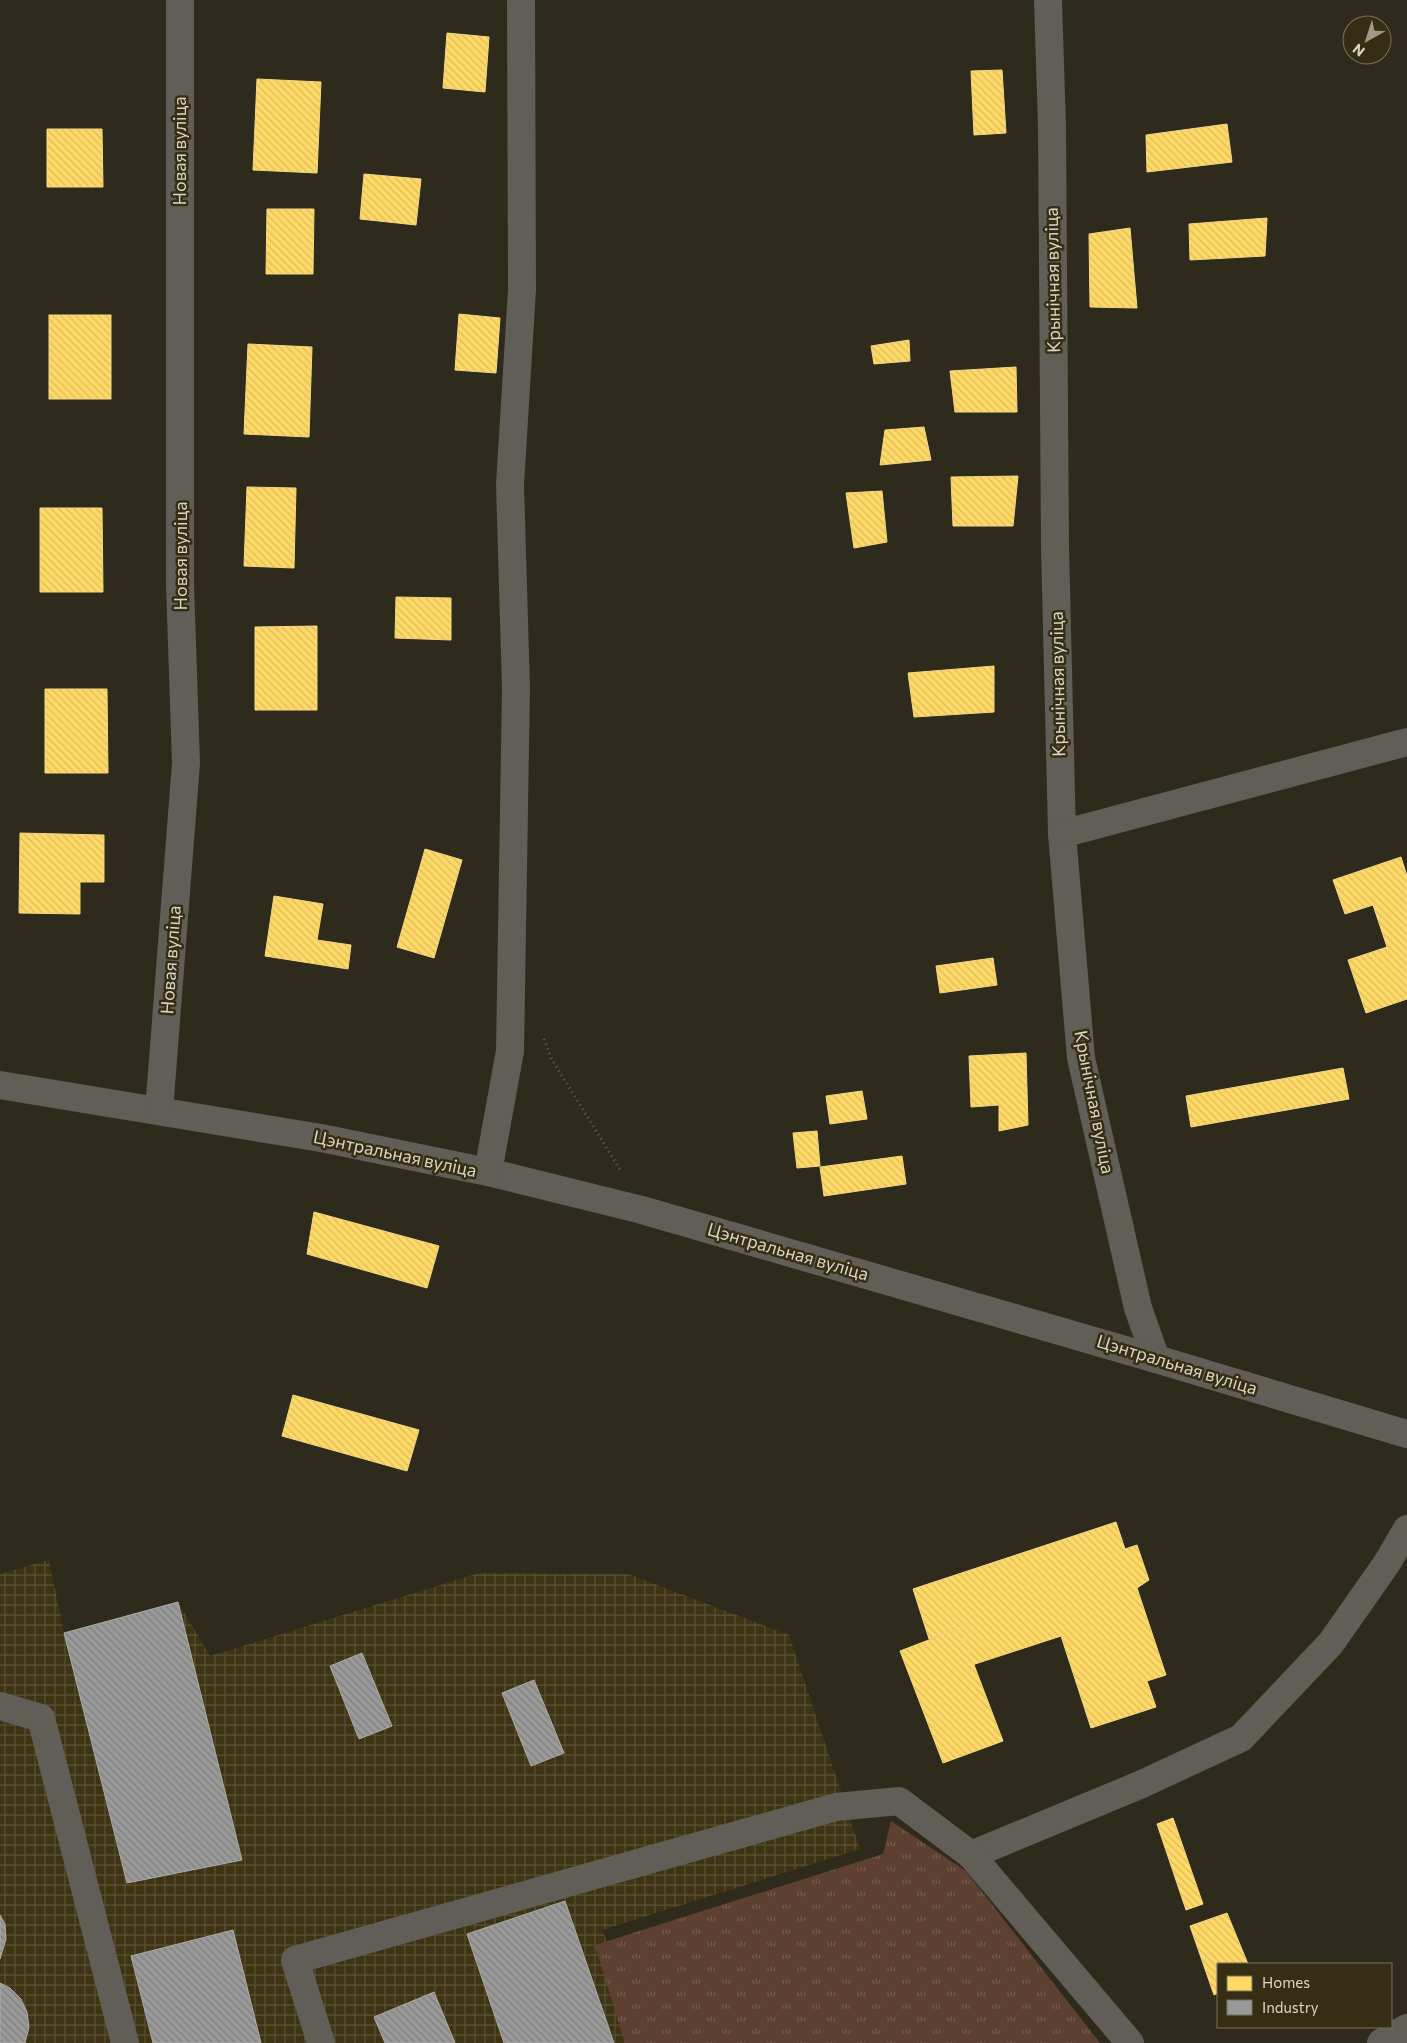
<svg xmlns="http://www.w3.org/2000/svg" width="1407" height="2043" font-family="Commissioner,sans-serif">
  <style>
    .industrial { fill: url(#industrial-grid) }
    .grass { fill: url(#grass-tufts) }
    .homes { fill: url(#homes-back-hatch); stroke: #f4d883 }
    .industry { fill: url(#industry-back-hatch); stroke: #acaba6 }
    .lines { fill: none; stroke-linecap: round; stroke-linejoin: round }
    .path { stroke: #65615a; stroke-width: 3; stroke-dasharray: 1 4; stroke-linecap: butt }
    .minor { stroke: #615d57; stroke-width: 28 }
    .labels { text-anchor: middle; stroke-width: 5; stroke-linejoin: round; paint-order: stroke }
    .street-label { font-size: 18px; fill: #dad5c6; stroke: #362e14 }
  </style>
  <defs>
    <pattern id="industrial-grid" width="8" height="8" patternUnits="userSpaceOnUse" patternTransform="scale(1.25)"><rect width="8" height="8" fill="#3e3414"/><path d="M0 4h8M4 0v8" fill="none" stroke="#595035"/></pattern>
    <pattern id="grass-tufts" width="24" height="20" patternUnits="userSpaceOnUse" patternTransform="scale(1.25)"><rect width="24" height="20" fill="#5d4032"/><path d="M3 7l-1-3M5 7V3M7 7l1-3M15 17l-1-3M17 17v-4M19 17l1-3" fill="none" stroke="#745b4e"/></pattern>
    <pattern id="homes-back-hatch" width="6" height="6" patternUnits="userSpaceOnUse" patternTransform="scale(1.25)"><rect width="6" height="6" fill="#ffd966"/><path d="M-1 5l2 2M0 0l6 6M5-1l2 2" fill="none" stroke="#d9ba5d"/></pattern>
    <pattern id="industry-back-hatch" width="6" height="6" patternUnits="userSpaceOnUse" patternTransform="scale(1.25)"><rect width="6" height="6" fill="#999"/><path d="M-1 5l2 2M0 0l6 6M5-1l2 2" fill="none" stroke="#7f7e7d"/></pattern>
  </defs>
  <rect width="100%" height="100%" fill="#2e2a1c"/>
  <path class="industrial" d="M 49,1560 L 64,1633 L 178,1602 L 210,1656 L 479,1573 L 628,1574 L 789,1635 L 860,1849 L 602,1930 L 656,2043 L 0,2043 L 0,1574 Z"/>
  <path class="grass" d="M 891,1821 L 966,1871 L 1100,2043 L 625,2043 L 595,1945 L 883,1854 Z"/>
  <g class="homes">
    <path d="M 447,33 L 489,37 L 485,92 L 443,88 Z"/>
    <path d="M 1002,70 L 1006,133 L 974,135 L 971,71 Z"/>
    <path d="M 257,79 L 321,82 L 317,173 L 253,170 Z"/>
    <path d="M 1227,124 L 1232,162 L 1147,172 L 1146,135 Z"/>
    <path d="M 47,129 L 102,129 L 103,187 L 47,187 Z"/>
    <path d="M 364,174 L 421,179 L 416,225 L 360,219 Z"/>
    <path d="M 267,209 L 314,209 L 313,274 L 266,274 Z"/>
    <path d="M 1267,218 L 1265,256 L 1190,260 L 1189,224 Z"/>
    <path d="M 1130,228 L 1137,308 L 1090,307 L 1089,234 Z"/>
    <path d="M 459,314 L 500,318 L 496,373 L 455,370 Z"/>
    <rect x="49" y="315" width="62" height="84"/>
    <path d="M 909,340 L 910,361 L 874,364 L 871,346 Z"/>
    <path d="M 248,344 L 312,347 L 309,437 L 244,434 Z"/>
    <path d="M 1016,367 L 1017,412 L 955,412 L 950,371 Z"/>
    <path d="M 924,427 L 931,460 L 880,465 L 885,430 Z"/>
    <path d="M 1018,476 L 1013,526 L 953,526 L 951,477 Z"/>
    <path d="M 247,487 L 296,488 L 294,568 L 244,566 Z"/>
    <path d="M 882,491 L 887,542 L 854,548 L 846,493 Z"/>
    <path d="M 40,508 L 102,508 L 103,592 L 40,592 Z"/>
    <path d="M 396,597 L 451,598 L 451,640 L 395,638 Z"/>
    <path d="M 317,626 L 317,710 L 255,710 L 255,627 Z"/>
    <path d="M 994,666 L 994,712 L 914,717 L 908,673 Z"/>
    <path d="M 45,689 L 107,689 L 108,773 L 45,773 Z"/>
    <path d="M 20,833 L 104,835 L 104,882 L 80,882 L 80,914 L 19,913 Z"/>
    <path d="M 425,849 L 462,860 L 434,958 L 397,947 Z"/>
    <path d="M 1401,857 L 1407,876 L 1407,999 L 1366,1013 L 1348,960 L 1387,947 L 1373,905 L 1345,914 L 1333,880 Z"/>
    <path d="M 274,896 L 323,904 L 317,940 L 351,945 L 348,969 L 265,956 Z"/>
    <path d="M 993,958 L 997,985 L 940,993 L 936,966 Z"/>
    <path d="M 1026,1053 L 1028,1125 L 999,1131 L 999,1105 L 971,1107 L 969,1056 Z"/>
    <path d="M 1343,1068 L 1349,1099 L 1191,1127 L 1186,1096 Z"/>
    <path d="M 862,1091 L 867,1119 L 830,1124 L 826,1096 Z"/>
    <path d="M 817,1131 L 820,1166 L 797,1168 L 793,1133 Z"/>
    <path d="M 902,1156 L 906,1184 L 824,1196 L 820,1167 Z"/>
    <path d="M 314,1212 L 439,1246 L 427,1288 L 307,1254 Z"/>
    <path d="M 293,1395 L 419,1430 L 407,1471 L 282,1436 Z"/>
    <path d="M 1116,1522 L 1125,1549 L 1137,1545 L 1149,1580 L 1137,1588 L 1166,1675 L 1147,1681 L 1156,1707 L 1091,1728 L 1061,1636 L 972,1665 L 960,1628 L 929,1639 L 913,1589 Z"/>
    <path d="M 960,1628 L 1003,1741 L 943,1763 L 900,1651 Z"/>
    <path d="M 1173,1818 L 1203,1904 L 1186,1910 L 1157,1824 Z"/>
    <path d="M 1227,1913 L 1248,1964 L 1218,1964 L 1218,1993 L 1214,1995 L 1190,1926 Z"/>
  </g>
  <g class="industry">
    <path d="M 178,1602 L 242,1860 L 127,1883 L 64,1633 Z"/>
    <path d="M 362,1653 L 392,1726 L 359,1739 L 330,1666 Z"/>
    <path d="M 534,1680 L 564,1753 L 531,1766 L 502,1693 Z"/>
    <path d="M 565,1901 L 614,2043 L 504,2043 L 467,1934 Z"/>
    <path d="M 0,1915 L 5,1924 L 6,1939 L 0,1959 Z"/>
    <path d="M 233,1930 L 261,2043 L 153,2043 L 131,1956 Z"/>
    <path d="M 0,1983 L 10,1988 L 21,1999 L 27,2012 L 29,2027 L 25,2043 L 0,2043 Z"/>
    <path d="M 434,1992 L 455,2043 L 385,2043 L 374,2017 Z"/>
  </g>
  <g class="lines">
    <path class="path" d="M 544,1039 L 551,1058 L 621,1171"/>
    <g class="minor">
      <path d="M 1048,0 L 1052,127 L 1055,546 L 1062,834 L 1081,1058 L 1138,1308 L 1156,1359"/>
      <path d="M 1062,834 L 1407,742"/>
      <path d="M 0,1085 L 321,1138 L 488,1172 L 642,1210 L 1156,1359 L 1407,1434"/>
      <path d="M 159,1111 L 186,763 L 180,585 L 180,0"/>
      <path d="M 488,1172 L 510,1051 L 516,688 L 510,485 L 522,289 L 521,0"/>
      <path d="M 0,1706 L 41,1718 L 125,2043"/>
      <path d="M 971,1855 L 1142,1784 L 1241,1738 L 1331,1643 L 1387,1563 L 1407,1529"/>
      <path d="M 321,2043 L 295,1960 L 836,1807 L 899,1801 L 971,1855 L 1130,2043"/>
      <path d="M 1381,2043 L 1407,2028"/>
    </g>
  </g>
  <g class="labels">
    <g class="street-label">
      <text transform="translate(180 151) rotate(-90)" y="6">Новая вуліца</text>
      <text transform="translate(1053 280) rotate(-91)" y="6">Крынічная вуліца</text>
      <text transform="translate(181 556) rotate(-90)" y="6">Новая вуліца</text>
      <text transform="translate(1058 684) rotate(-91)" y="6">Крынічная вуліца</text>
      <text transform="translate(171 960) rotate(-86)" y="6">Новая вуліца</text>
      <text transform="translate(1094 1102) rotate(79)" y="6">Крынічная вуліца</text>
      <text transform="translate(395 1154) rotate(12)" y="6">Цэнтральная вуліца</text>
      <text transform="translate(788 1252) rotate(16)" y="6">Цэнтральная вуліца</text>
      <text transform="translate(1177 1365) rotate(17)" y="6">Цэнтральная вуліца</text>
    </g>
  </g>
  <rect x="1217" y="1963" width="175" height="65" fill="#362e14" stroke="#78715b"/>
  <rect x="1227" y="1976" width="25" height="15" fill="#ffd966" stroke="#78715b"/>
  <text x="1262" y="1988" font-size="15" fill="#dad5c6">Homes</text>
  <rect x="1227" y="2000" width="25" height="15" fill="#999999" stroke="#78715b"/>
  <text x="1262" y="2013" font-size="15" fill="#dad5c6">Industry</text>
  <g transform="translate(1367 40) rotate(219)"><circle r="24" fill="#362e14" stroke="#78715b"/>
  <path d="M0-4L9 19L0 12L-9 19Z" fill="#9e998a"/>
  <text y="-8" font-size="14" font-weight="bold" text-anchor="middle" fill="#dad5c6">N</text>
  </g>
</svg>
